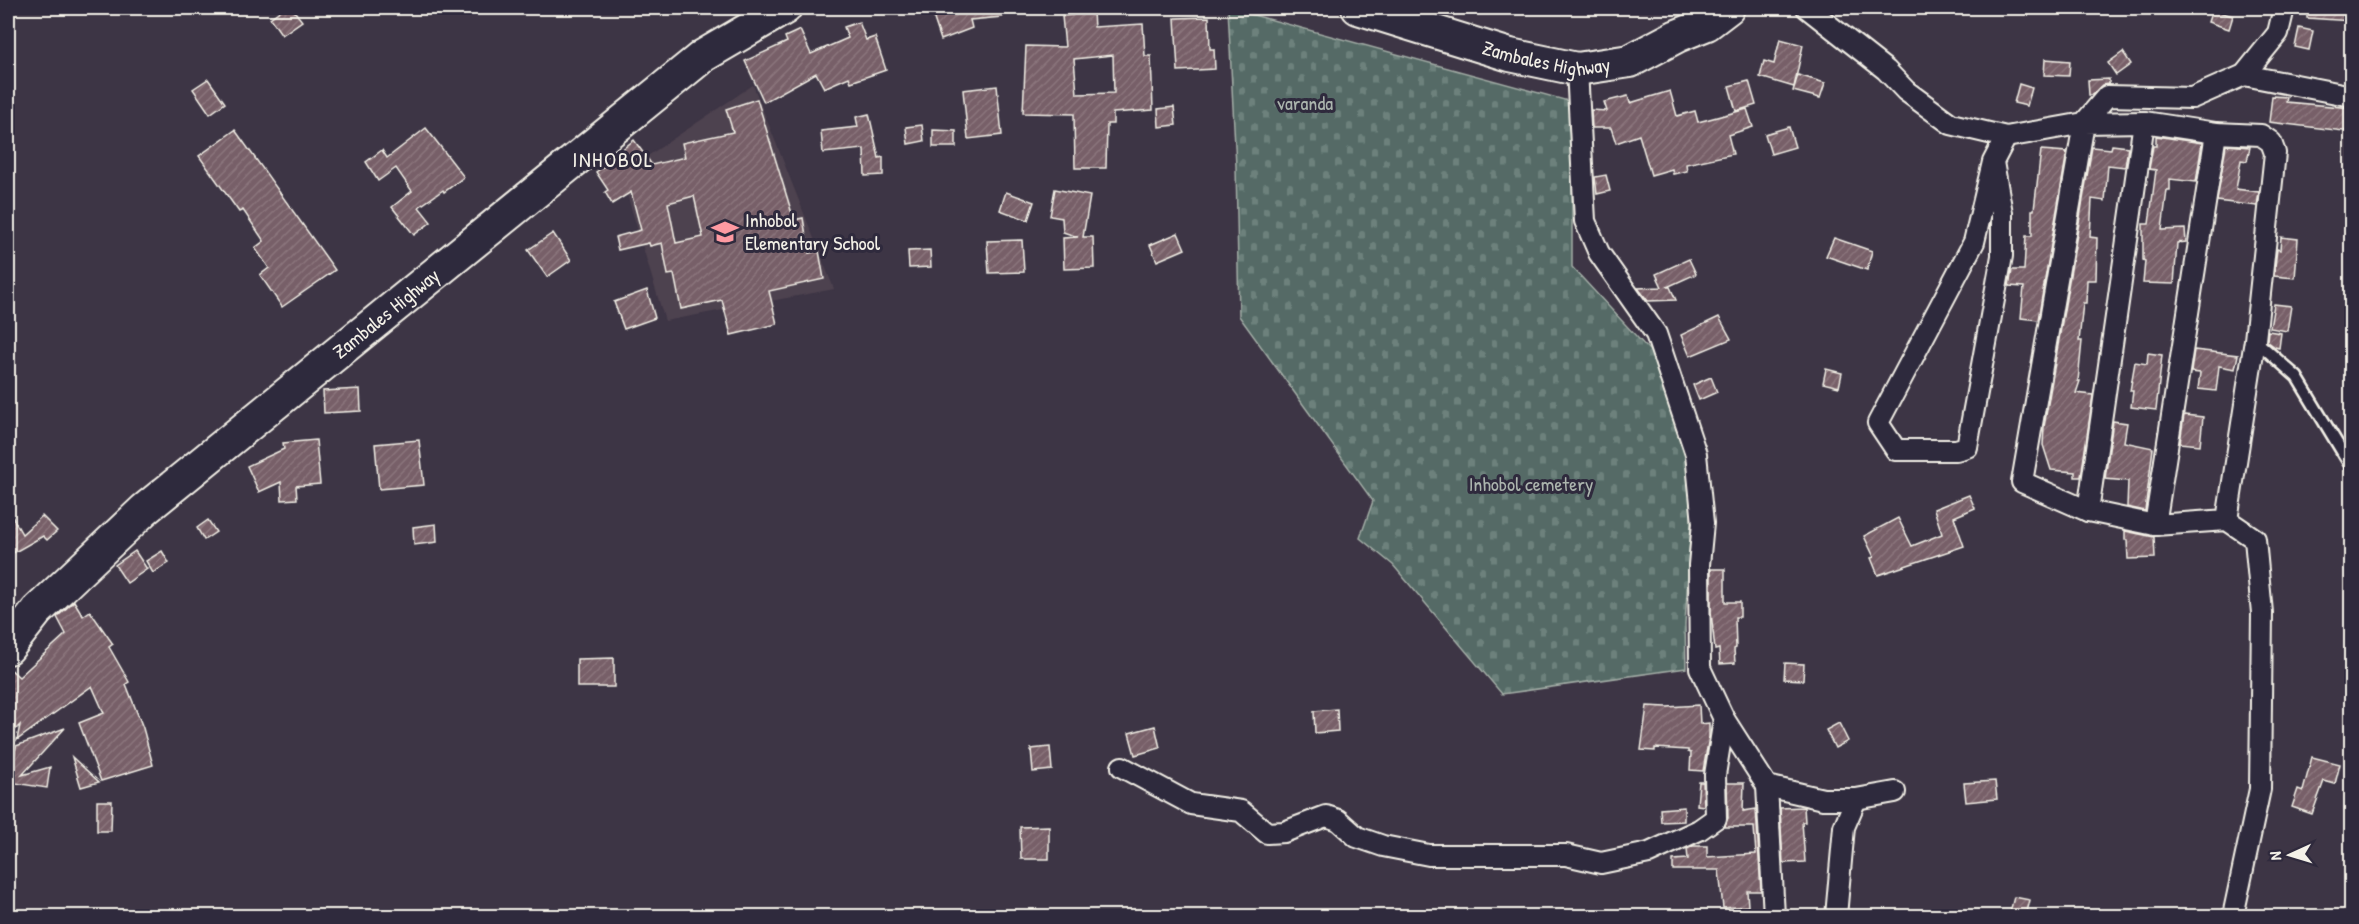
<svg xmlns="http://www.w3.org/2000/svg" width="2359" height="924" font-family="'Patrick Hand',sans-serif">
  <style>
    .built { fill: #4e424f }
    .cemetery { fill: url(#cemetery-stones); stroke: #a4aea7; stroke-width: 1.5 }
    .building { fill: url(#building-hatch); stroke: #f4f1e8; stroke-width: 1.5; fill-rule: evenodd }
    .lines { fill: none; stroke-linecap: round; stroke-linejoin: round }
    .service-casing { stroke: #f4f1e8; stroke-width: 15 }
    .minor-casing { stroke: #f4f1e8; stroke-width: 24 }
    .primary-casing { stroke: #f4f1e8; stroke-width: 36 }
    .service { stroke: #2f2a3d; stroke-width: 10 }
    .minor { stroke: #2f2a3d; stroke-width: 20 }
    .primary { stroke: #2f2a3d; stroke-width: 32 }
    .labels { text-anchor: middle; stroke-width: 6; stroke-linejoin: round; paint-order: stroke }
    .street-label { font-size: 20px; fill: #f4f1e8; stroke: #2f2a3d }
    .park-label { font-size: 20px; fill: #acb5ae; stroke: #2f2a3d }
    .poi-label { font-size: 20px; fill: #f4f1e8; stroke: #2f2a3d; text-anchor: start }
    .quarter-label { font-size: 22px; letter-spacing: 1.5px; fill: #f4f1e8; stroke: #2f2a3d }
  </style>
  <defs>
    <pattern id="cemetery-stones" width="16" height="16" patternUnits="userSpaceOnUse" patternTransform="scale(1.5)"><rect width="16" height="16" fill="#546b66"/><path d="M2 7V4a2 2 0 0 1 4 0v3zM10 15v-3a2 2 0 0 1 4 0v3z" fill="#6d817c"/></pattern>
    <pattern id="building-hatch" width="6" height="6" patternUnits="userSpaceOnUse" patternTransform="scale(1.5)"><rect width="6" height="6" fill="#775f67"/><path d="M-1 1l2-2M0 6l6-6M5 7l2-2" fill="none" stroke="#8b767d"/></pattern>
  </defs>
  <rect width="100%" height="100%" fill="#3d3545"/>
  <filter id="ink" filterUnits="userSpaceOnUse"><feTurbulence type="fractalNoise" baseFrequency=".0167" numOctaves="2"/><feDisplacementMap in="SourceGraphic" scale="12" xChannelSelector="R" yChannelSelector="G"/><feConvolveMatrix kernelMatrix="1 2 1 2 8 2 1 2 1" color-interpolation-filters="sRGB"/></filter>
  <g filter="url(#ink)">
    <path class="built" d="M 753,85 L 834,289 L 665,321 L 621,174 Z"/>
    <path class="cemetery" d="M 1228,8 L 1572,102 L 1572,267 L 1663,365 L 1693,487 L 1685,625 L 1686,668 L 1502,694 L 1393,565 L 1360,538 L 1373,501 L 1239,316 L 1236,166 Z"/>
    <g class="building">
      <path d="M 284,8 L 292,8 L 302,21 L 282,35 L 270,18 Z"/>
      <path d="M 949,8 L 1001,8 L 1002,17 L 970,20 L 972,28 L 941,40 L 932,13 Z"/>
      <path d="M 1071,8 L 1087,8 L 1088,14 L 1093,13 L 1094,27 L 1143,24 L 1145,56 L 1151,56 L 1153,110 L 1113,113 L 1113,124 L 1107,124 L 1106,168 L 1075,168 L 1074,114 L 1023,113 L 1026,46 L 1065,47 L 1062,16 L 1072,15 ZM 1113,55 L 1114,93 L 1077,94 L 1074,59 Z"/>
      <path d="M 2307,8 L 2352,8 L 2352,21 L 2307,18 Z"/>
      <path d="M 2212,10 L 2233,16 L 2229,29 L 2208,22 Z"/>
      <path d="M 1209,17 L 1210,49 L 1214,49 L 1215,69 L 1178,71 L 1175,18 Z"/>
      <path d="M 859,22 L 866,40 L 875,37 L 886,70 L 851,82 L 849,77 L 824,88 L 816,73 L 764,102 L 745,61 L 787,42 L 785,37 L 800,30 L 811,54 L 848,38 L 844,27 Z"/>
      <path d="M 2299,28 L 2313,31 L 2309,50 L 2295,47 Z"/>
      <path d="M 1780,39 L 1803,45 L 1794,87 L 1760,77 L 1764,61 L 1774,64 Z"/>
      <path d="M 2123,52 L 2131,64 L 2116,75 L 2108,63 Z"/>
      <path d="M 2045,59 L 2070,61 L 2069,76 L 2044,75 Z"/>
      <path d="M 1798,75 L 1825,83 L 1820,98 L 1793,91 Z"/>
      <path d="M 208,79 L 225,103 L 210,114 L 193,89 Z"/>
      <path d="M 2109,79 L 2109,84 L 2102,85 L 2092,95 L 2089,95 L 2088,80 Z"/>
      <path d="M 1749,81 L 1756,105 L 1736,111 L 1729,86 Z"/>
      <path d="M 2019,84 L 2032,88 L 2027,106 L 2014,103 Z"/>
      <path d="M 997,86 L 1002,135 L 968,139 L 963,90 Z"/>
      <path d="M 1670,91 L 1677,116 L 1695,111 L 1698,122 L 1747,109 L 1753,127 L 1728,135 L 1733,154 L 1686,164 L 1687,171 L 1673,174 L 1672,169 L 1651,175 L 1639,135 L 1616,143 L 1611,128 L 1592,128 L 1591,110 L 1607,111 L 1604,102 L 1628,96 L 1630,103 Z"/>
      <path d="M 2272,96 L 2287,97 L 2286,102 L 2352,108 L 2352,132 L 2269,122 Z"/>
      <path d="M 757,99 L 794,220 L 803,218 L 809,253 L 819,251 L 824,279 L 769,291 L 777,324 L 731,335 L 722,300 L 681,309 L 674,274 L 668,275 L 662,243 L 650,246 L 649,243 L 618,250 L 615,237 L 641,230 L 631,192 L 612,204 L 605,192 L 608,190 L 596,172 L 617,157 L 615,155 L 634,140 L 652,165 L 685,157 L 682,143 L 733,132 L 726,109 ZM 694,196 L 703,237 L 676,243 L 668,203 Z"/>
      <path d="M 1174,107 L 1176,125 L 1159,127 L 1158,109 Z"/>
      <path d="M 869,114 L 879,158 L 883,157 L 883,175 L 865,176 L 864,149 L 823,153 L 821,131 L 858,127 L 856,117 Z"/>
      <path d="M 922,125 L 924,141 L 908,144 L 906,127 Z"/>
      <path d="M 1789,127 L 1795,147 L 1771,154 L 1765,134 Z"/>
      <path d="M 426,128 L 464,177 L 444,192 L 443,190 L 419,207 L 431,222 L 414,235 L 392,207 L 412,191 L 396,168 L 378,181 L 366,162 L 382,150 L 387,158 Z"/>
      <path d="M 235,130 L 335,270 L 282,307 L 260,275 L 269,268 L 255,248 L 264,241 L 243,210 L 239,212 L 199,156 Z"/>
      <path d="M 933,130 L 956,131 L 956,147 L 933,147 Z"/>
      <path d="M 2156,136 L 2202,143 L 2196,182 L 2170,179 L 2170,190 L 2167,190 L 2162,230 L 2185,229 L 2186,242 L 2177,243 L 2174,284 L 2143,283 L 2145,261 L 2143,260 L 2143,224 L 2149,224 L 2156,170 L 2149,169 L 2153,146 L 2156,146 Z"/>
      <path d="M 2112,145 L 2128,147 L 2125,167 L 2108,165 L 2105,201 L 2092,199 L 2090,237 L 2097,238 L 2096,280 L 2087,280 L 2086,303 L 2083,303 L 2079,341 L 2082,341 L 2078,381 L 2080,381 L 2076,393 L 2093,395 L 2081,477 L 2075,477 L 2075,472 L 2051,470 L 2043,445 L 2044,427 L 2092,147 L 2111,149 Z"/>
      <path d="M 2226,145 L 2250,147 L 2247,161 L 2241,160 L 2236,189 L 2259,192 L 2257,206 L 2217,201 Z"/>
      <path d="M 2041,150 L 2067,152 L 2038,320 L 2021,318 L 2024,287 L 2009,286 L 2012,270 L 2024,270 L 2026,236 L 2032,236 L 2032,210 L 2034,210 Z"/>
      <path d="M 1606,175 L 1610,191 L 1597,194 L 1595,177 Z"/>
      <path d="M 1055,189 L 1090,196 L 1083,237 L 1093,237 L 1094,268 L 1064,269 L 1063,238 L 1078,237 L 1063,232 L 1062,218 L 1050,216 Z"/>
      <path d="M 1006,192 L 1034,202 L 1028,220 L 1000,210 Z"/>
      <path d="M 553,233 L 571,260 L 547,277 L 528,250 Z"/>
      <path d="M 1178,233 L 1185,249 L 1157,261 L 1150,245 Z"/>
      <path d="M 2281,237 L 2298,239 L 2295,278 L 2274,276 L 2277,249 L 2280,250 Z"/>
      <path d="M 1834,238 L 1872,251 L 1867,270 L 1826,256 Z"/>
      <path d="M 1022,240 L 1024,272 L 989,273 L 987,241 Z"/>
      <path d="M 930,250 L 931,267 L 909,268 L 908,251 Z"/>
      <path d="M 1689,259 L 1696,274 L 1667,287 L 1670,287 L 1676,300 L 1648,301 L 1638,288 L 1662,287 L 1656,274 Z"/>
      <path d="M 647,290 L 655,318 L 624,329 L 614,302 Z"/>
      <path d="M 2274,304 L 2291,306 L 2287,331 L 2270,328 Z"/>
      <path d="M 1719,317 L 1731,339 L 1690,356 L 1681,335 Z"/>
      <path d="M 2268,331 L 2281,333 L 2279,348 L 2275,347 L 2267,341 Z"/>
      <path d="M 2194,350 L 2238,355 L 2235,369 L 2219,366 L 2216,391 L 2198,389 L 2200,373 L 2191,372 Z"/>
      <path d="M 2148,353 L 2162,355 L 2156,410 L 2131,407 L 2133,391 L 2130,391 L 2135,362 L 2147,364 Z"/>
      <path d="M 1826,369 L 1842,373 L 1839,387 L 1823,383 Z"/>
      <path d="M 1711,377 L 1717,392 L 1699,400 L 1693,385 Z"/>
      <path d="M 360,389 L 361,411 L 324,413 L 323,391 Z"/>
      <path d="M 2184,415 L 2203,417 L 2200,445 L 2180,443 Z"/>
      <path d="M 2113,421 L 2127,423 L 2124,442 L 2153,448 L 2145,511 L 2127,507 L 2128,481 L 2105,479 Z"/>
      <path d="M 316,440 L 320,484 L 296,486 L 297,499 L 282,500 L 281,482 L 259,492 L 247,466 L 284,449 L 283,443 Z"/>
      <path d="M 419,440 L 424,485 L 379,489 L 375,444 Z"/>
      <path d="M 1969,495 L 1975,508 L 1954,517 L 1964,546 L 1878,575 L 1871,558 L 1874,557 L 1864,536 L 1898,518 L 1912,546 L 1942,534 L 1934,509 Z"/>
      <path d="M 8,509 L 22,534 L 42,516 L 57,531 L 47,540 L 43,536 L 8,556 Z"/>
      <path d="M 208,520 L 216,532 L 204,540 L 197,528 Z"/>
      <path d="M 436,524 L 437,542 L 414,545 L 413,527 Z"/>
      <path d="M 2125,531 L 2154,537 L 2155,558 L 2128,559 L 2127,540 L 2125,540 Z"/>
      <path d="M 135,551 L 147,569 L 127,583 L 115,565 Z"/>
      <path d="M 162,551 L 169,563 L 153,573 L 146,561 Z"/>
      <path d="M 1711,569 L 1725,569 L 1725,602 L 1740,602 L 1740,617 L 1735,617 L 1736,648 L 1734,649 L 1735,663 L 1720,664 L 1719,649 L 1715,650 L 1711,612 Z"/>
      <path d="M 74,601 L 83,616 L 90,611 L 113,644 L 109,647 L 129,682 L 126,684 L 143,728 L 153,765 L 101,781 L 79,723 L 104,713 L 92,686 L 17,740 L 20,725 L 8,737 L 8,667 L 19,677 L 66,634 L 57,617 Z"/>
      <path d="M 614,658 L 614,687 L 577,687 L 577,659 Z"/>
      <path d="M 1785,663 L 1804,664 L 1803,680 L 1784,679 Z"/>
      <path d="M 1699,705 L 1700,724 L 1709,723 L 1709,737 L 1703,771 L 1690,770 L 1691,753 L 1688,752 L 1688,750 L 1655,748 L 1655,751 L 1641,750 L 1647,706 L 1667,707 Z"/>
      <path d="M 1337,709 L 1338,731 L 1315,733 L 1314,711 Z"/>
      <path d="M 1839,723 L 1848,741 L 1835,748 L 1826,730 Z"/>
      <path d="M 1155,726 L 1160,748 L 1135,755 L 1129,733 Z"/>
      <path d="M 65,728 L 22,775 L 50,767 L 47,788 L 15,783 L 9,790 L 10,782 L 8,779 L 11,778 L 16,746 Z"/>
      <path d="M 1050,747 L 1052,770 L 1033,772 L 1031,749 Z"/>
      <path d="M 72,757 L 99,782 L 81,787 Z"/>
      <path d="M 2312,757 L 2340,764 L 2335,784 L 2324,781 L 2312,814 L 2292,807 L 2298,789 L 2303,791 Z"/>
      <path d="M 1995,781 L 1997,799 L 1966,802 L 1964,783 Z"/>
      <path d="M 1699,782 L 1703,782 L 1704,806 L 1697,805 Z"/>
      <path d="M 1727,783 L 1744,783 L 1743,811 L 1756,809 L 1761,891 L 1747,891 L 1748,906 L 1723,908 L 1719,870 L 1673,870 L 1673,860 L 1688,859 L 1687,849 L 1693,846 L 1707,846 L 1707,857 L 1756,854 L 1754,827 L 1723,827 L 1728,818 Z"/>
      <path d="M 97,801 L 112,801 L 111,831 L 97,831 Z"/>
      <path d="M 1684,807 L 1684,821 L 1661,822 L 1660,809 Z"/>
      <path d="M 1804,807 L 1805,822 L 1802,822 L 1805,862 L 1783,863 L 1780,808 Z"/>
      <path d="M 1049,826 L 1049,859 L 1021,859 L 1020,827 Z"/>
      <path d="M 2014,897 L 2030,900 L 2026,916 L 2009,916 Z"/>
    </g>
    <g class="lines">
      <defs>
        <path id="service" d="M 2255,340 L 2297,377 L 2352,468"/>
        <g id="minor">
          <path d="M 1807,8 L 1886,70 L 1906,91 L 1951,124 L 2006,137 L 2084,123 L 2107,96 L 2192,98 L 2244,75 L 2278,33 L 2284,8"/>
          <path d="M 1577,69 L 1585,221 L 1599,253 L 1656,334 L 1696,454 L 1703,523 L 1699,565 L 1700,668 L 1724,719 L 1767,786 L 1823,799 L 1856,799 L 1895,792"/>
          <path d="M 2244,75 L 2352,96"/>
          <path d="M 1993,162 L 2002,213 L 2002,256 L 1967,447 L 1956,450 L 1896,450 L 1878,423 L 1974,242 L 1993,162 L 2006,137"/>
          <path d="M 2088,511 L 2144,122"/>
          <path d="M 2227,520 L 2255,340 L 2275,153 L 2271,142 L 2261,135 L 2216,133 L 2144,122 L 2084,123 L 2022,482 L 2088,511 L 2155,525 L 2227,520 L 2255,539 L 2262,613 L 2260,789 L 2233,916"/>
          <path d="M 2155,525 L 2216,133"/>
          <path d="M 1122,767 L 1191,804 L 1241,811 L 1267,833 L 1284,832 L 1326,816 L 1338,820 L 1357,837 L 1383,846 L 1429,855 L 1566,855 L 1601,863 L 1649,853 L 1699,830 L 1716,818 L 1715,775 L 1724,719"/>
          <path d="M 1767,786 L 1774,916"/>
          <path d="M 1836,916 L 1844,827 L 1856,799"/>
        </g>
        <g id="primary">
          <path id="s1" d="M 1358,8 L 1510,55 L 1577,69 L 1630,61 L 1677,36 L 1707,24 L 1728,8"/>
          <path id="s2" d="M 8,648 L 37,611 L 144,510 L 703,56 L 785,8"/>
        </g>
      </defs>
      <use href="#service" class="service-casing"/>
      <use href="#minor" class="minor-casing"/>
      <use href="#primary" class="primary-casing"/>
      <use href="#service" class="service"/>
      <use href="#minor" class="minor"/>
      <use href="#primary" class="primary"/>
    </g>
  </g>
  <defs>
    <symbol id="school-bare" viewBox="-9 -9 18 18"><path d="M0-5L7-2L0 1L-7-2ZM-4 1L0 2.5L4 1V4Q0 6-4 4Z" fill="#ff9aa2" stroke="#2f2a3d" stroke-width="2.5" paint-order="stroke"/></symbol>
  </defs>
  <g fill-rule="evenodd">
    <use href="#school-bare" x="706" y="213" width="38" height="38"/>
  </g>
  <g class="labels">
    <g class="street-label">
      <text dy="7" stroke="none"><textPath href="#s1" startOffset="196">Zambales Highway</textPath></text>
      <text dy="7" stroke="none"><textPath href="#s2" startOffset="506">Zambales Highway</textPath></text>
    </g>
    <g class="park-label">
      <text x="1305" y="110">varanda</text>
      <text x="1531" y="491">Inhobol cemetery</text>
    </g>
    <g class="poi-label">
      <text x="745" y="227">Inhobol<tspan x="745" dy="23">Elementary School</tspan></text>
    </g>
    <g class="quarter-label">
      <text x="613" y="167">INHOBOL</text>
    </g>
  </g>
  <rect width="2359" height="924" fill="none" stroke="#2f2a3d" stroke-width="30"/>
  <rect x="15" y="15" width="2329" height="894" fill="none" stroke="#f4f1e8" stroke-width="2" filter="url(#ink)"/>
  <g transform="translate(2290 855) rotate(266)" stroke="#2f2a3d" stroke-width="4.5" paint-order="stroke">
  <path d="M0-4.5L10 22L0 15L-10 22Z" fill="#f4f1e8"/>
  <text y="-9" font-size="16" font-weight="bold" text-anchor="middle" fill="#f4f1e8">N</text>
  </g>
</svg>
